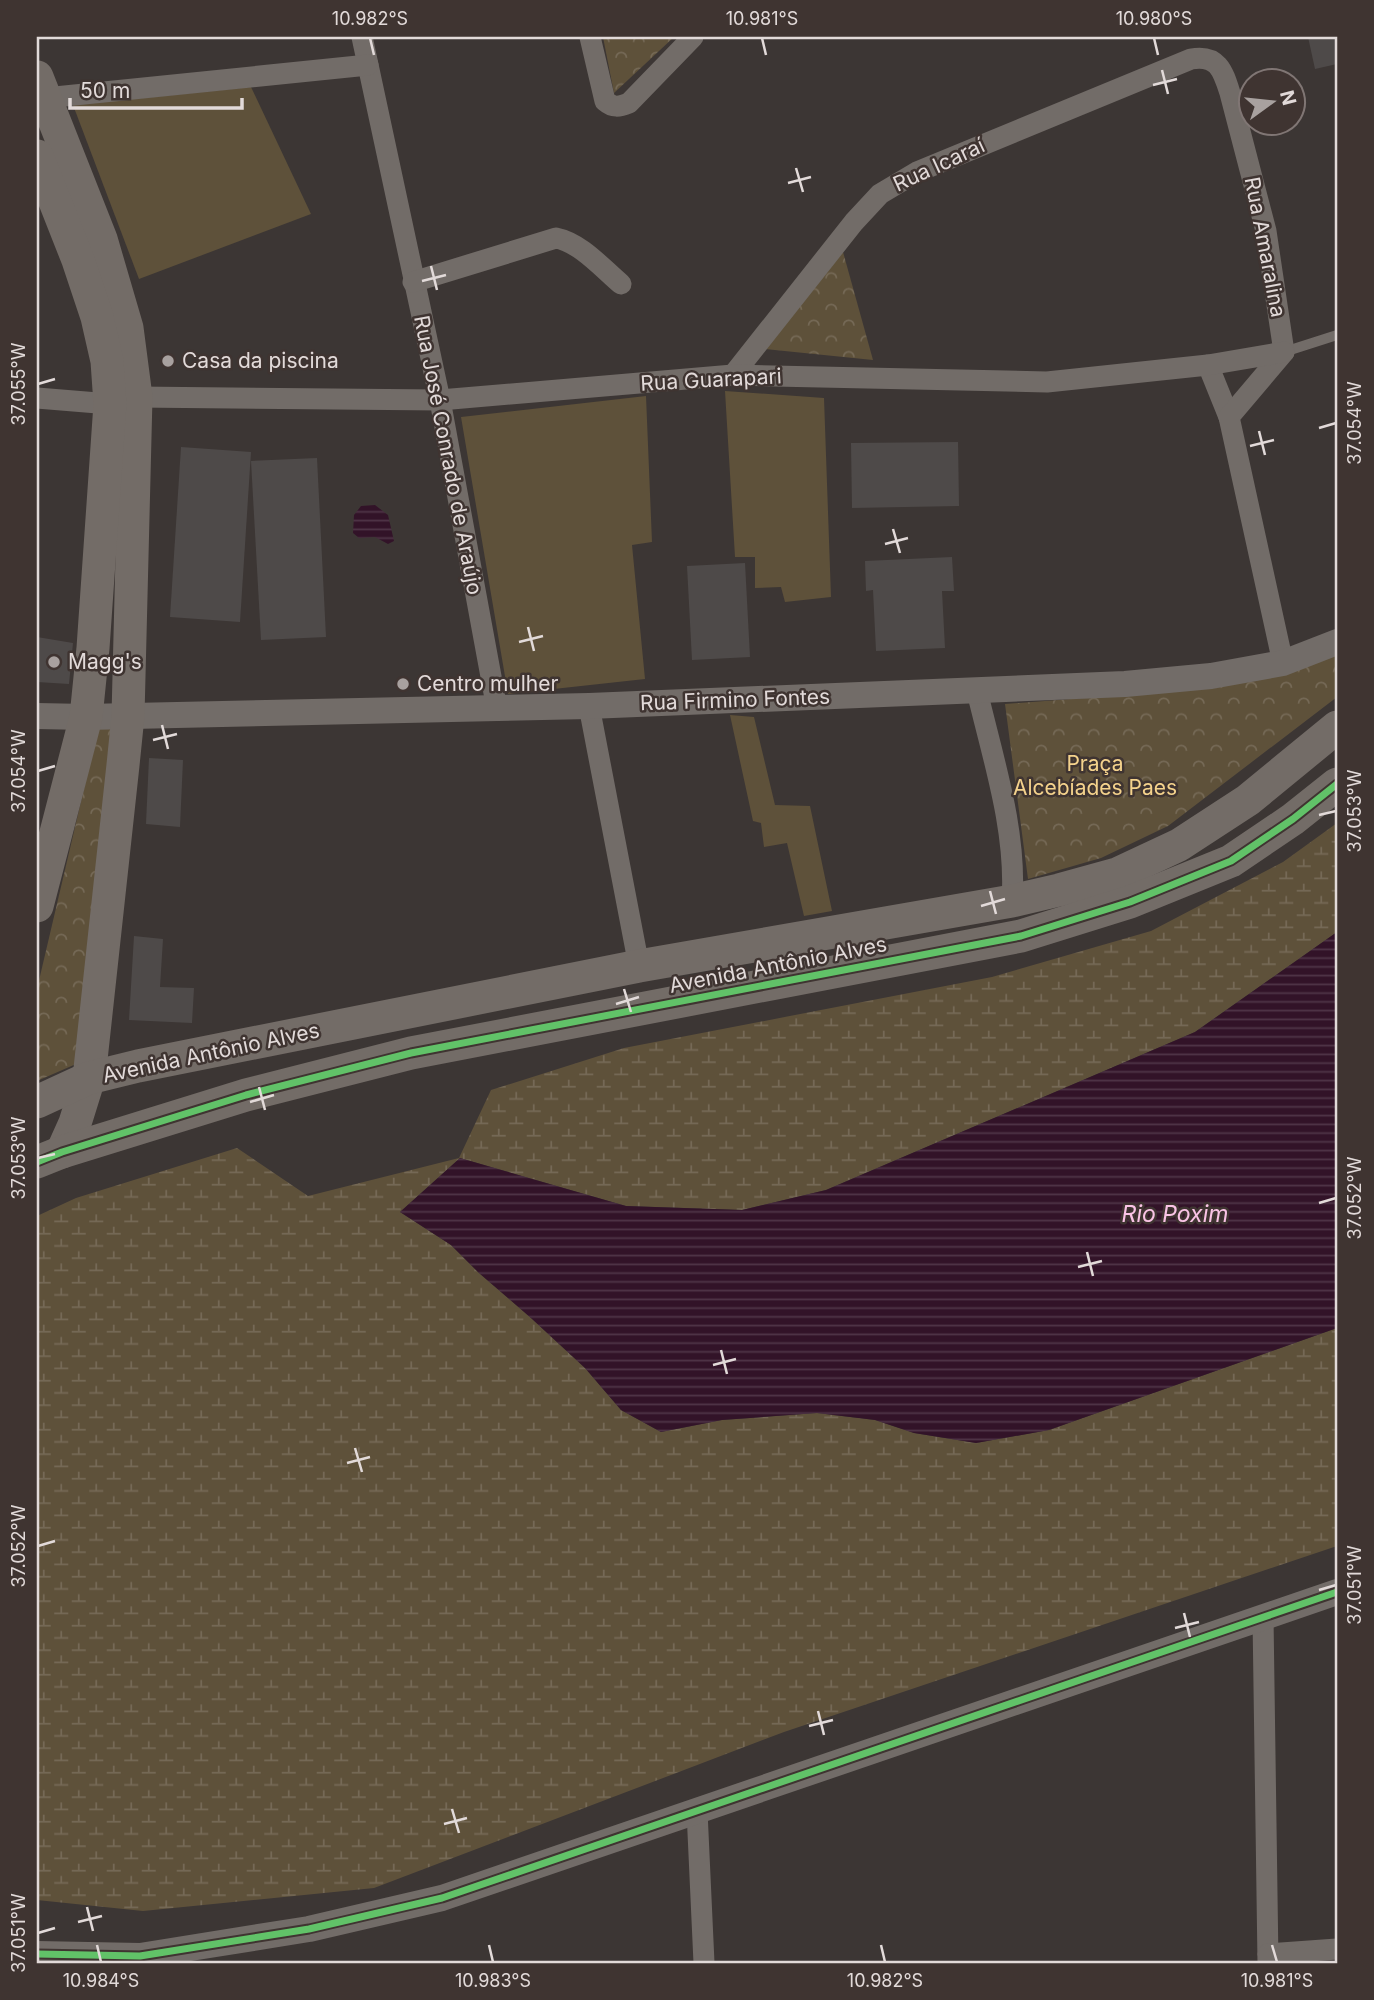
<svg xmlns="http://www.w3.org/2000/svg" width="1374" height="2000" font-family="Inter,sans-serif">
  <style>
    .grass { fill: #5e513a }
    .wetland { fill: url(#wetland-marsh) }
    .park { fill: url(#park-crowns) }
    .water { fill: url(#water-rules) }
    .building { fill: #4e4a49 }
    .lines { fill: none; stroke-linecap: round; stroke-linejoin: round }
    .service { stroke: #726c68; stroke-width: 10 }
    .minor { stroke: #726c68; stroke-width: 21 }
    .tertiary { stroke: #726c68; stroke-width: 26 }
    .primary { stroke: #736c67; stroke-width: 33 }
    .cycleway-casing { stroke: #3f3431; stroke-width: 11 }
    .cycleway { stroke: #61c268; stroke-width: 7 }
    .ticks { fill: none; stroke: #e2dad9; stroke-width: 2.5 }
    .poi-dot { fill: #a8a19f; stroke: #3f3431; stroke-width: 2.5 }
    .labels { text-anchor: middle; stroke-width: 5; stroke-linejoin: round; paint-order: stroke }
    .street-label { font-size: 21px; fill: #e2dad9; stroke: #3f3431 }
    .poi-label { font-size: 21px; fill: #e2dad9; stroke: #3f3431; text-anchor: start }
    .park-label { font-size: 21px; fill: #f4d28c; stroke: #3f3431 }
    .water-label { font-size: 23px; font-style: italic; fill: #f9c3e5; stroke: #3f3431 }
    .neatline { fill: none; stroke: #e2dad9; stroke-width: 2.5 }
    .ticks-label { font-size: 18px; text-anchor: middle; fill: #e2dad9 }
  </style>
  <defs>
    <pattern id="wetland-marsh" width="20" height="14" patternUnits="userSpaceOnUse" patternTransform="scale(1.75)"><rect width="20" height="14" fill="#5e513a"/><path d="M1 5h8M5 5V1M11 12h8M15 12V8" fill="none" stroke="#756956"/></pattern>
    <pattern id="park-crowns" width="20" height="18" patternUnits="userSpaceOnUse" patternTransform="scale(1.75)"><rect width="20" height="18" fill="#5e513a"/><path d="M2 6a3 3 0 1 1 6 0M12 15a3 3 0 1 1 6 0" fill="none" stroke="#756956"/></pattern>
    <pattern id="water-rules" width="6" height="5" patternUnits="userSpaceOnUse" patternTransform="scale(1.75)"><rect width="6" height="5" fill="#321328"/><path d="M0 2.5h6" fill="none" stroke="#4f3547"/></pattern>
  </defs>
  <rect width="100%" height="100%" fill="#3c3634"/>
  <g class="grass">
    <path d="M 251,87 L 311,214 L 139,279 L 73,105 Z"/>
    <path d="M 725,391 L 824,398 L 831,597 L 785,602 L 781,587 L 755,588 L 755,557 L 735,557 Z"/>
    <path d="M 646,396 L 652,542 L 632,545 L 645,679 L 508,694 L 461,417 Z"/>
    <path d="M 730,715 L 754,717 L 775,805 L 810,806 L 832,911 L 804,916 L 787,843 L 764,847 L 761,823 L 753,821 Z"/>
  </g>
  <path class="wetland" d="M 1337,823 L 1337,932 L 1195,1032 L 826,1190 L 742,1210 L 626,1206 L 460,1158 L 400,1212 L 451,1245 L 479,1273 L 531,1318 L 585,1368 L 621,1410 L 661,1432 L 722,1420 L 817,1413 L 875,1420 L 914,1433 L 976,1443 L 1049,1430 L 1337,1328 L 1337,1546 L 784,1732 L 374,1888 L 143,1911 L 37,1900 L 37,1216 L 76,1198 L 237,1148 L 308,1196 L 459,1158 L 491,1090 L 624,1048 L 992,977 L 1151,931 L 1283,862 Z"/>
  <g class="park">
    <path d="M 603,37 L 674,37 L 614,93 Z"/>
    <path d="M 843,252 L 873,360 L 765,349 Z"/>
    <path d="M 1337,649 L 1337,697 L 1168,826 L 1101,858 L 1028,879 L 1005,704 L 1174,691 Z"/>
    <path d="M 99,725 L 115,725 L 76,1064 L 37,1081 L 37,989 Z"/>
  </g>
  <g class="water">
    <path d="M 375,505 L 388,515 L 394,541 L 388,544 L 375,537 L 359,538 L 353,533 L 354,515 L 361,506 Z"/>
    <path d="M 1337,932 L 1337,1328 L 1049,1430 L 976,1443 L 914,1433 L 875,1420 L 817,1413 L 722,1420 L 661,1432 L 621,1410 L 585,1368 L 531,1318 L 479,1273 L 451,1245 L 400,1212 L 460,1158 L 626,1206 L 742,1210 L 826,1190 L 1195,1032 Z"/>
  </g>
  <g class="building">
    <path d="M 1308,37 L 1337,37 L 1337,64 L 1315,69 Z"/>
    <path d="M 958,442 L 959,506 L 852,508 L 851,443 Z"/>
    <path d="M 181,447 L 251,452 L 240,622 L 170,617 Z"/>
    <path d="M 317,458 L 326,637 L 261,640 L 251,461 Z"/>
    <path d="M 952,557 L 954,591 L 942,591 L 945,648 L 876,651 L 873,590 L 866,591 L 865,561 Z"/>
    <path d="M 745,563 L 750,657 L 692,660 L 687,566 Z"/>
    <path d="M 37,637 L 73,643 L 69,684 L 37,682 Z"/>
    <path d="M 149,758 L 183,760 L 180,827 L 146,824 Z"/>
    <path d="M 134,936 L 163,939 L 160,987 L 194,988 L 192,1023 L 129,1020 Z"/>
  </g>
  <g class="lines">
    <path class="service" d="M 1284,352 L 1337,335"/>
    <g class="minor">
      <path d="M 362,37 L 440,400 L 497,709"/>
      <path d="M 590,37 L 605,101 C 613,108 619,107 629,103 L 693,37"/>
      <path d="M 45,98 L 368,65"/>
      <path d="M 413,282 L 556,238 C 581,243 602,268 621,284"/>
      <path d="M 1208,365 L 1229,417"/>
      <path d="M 733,375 L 854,222 L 880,194 L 917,172 L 1191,59 C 1218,54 1223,71 1230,93 L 1266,231 L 1284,352 L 1229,417 L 1283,663"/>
      <path d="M 136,397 L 440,400 L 733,375 L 1047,382 L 1208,365 L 1284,352"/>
      <path d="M 37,398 L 110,404"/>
      <path d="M 977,691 C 993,759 1017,831 1012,901"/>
      <path d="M 589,706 L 639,966"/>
      <path d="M 1263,1617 L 1268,1963"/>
      <path d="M 697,1811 L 704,1963"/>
      <path d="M 1268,1954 L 1337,1949"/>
    </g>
    <g class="tertiary">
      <path d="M 37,716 L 86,717 L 589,706 L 1125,684 L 1211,676 L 1283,663 L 1337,642"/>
      <path d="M 37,1954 L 140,1956 L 309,1929 L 442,1898 L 1337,1592"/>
    </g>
    <g class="primary">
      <path d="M 37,77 L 101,239 L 127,328 L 136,397 L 128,716 L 123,765 L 89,1078 L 75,1123 L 62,1152"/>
      <path d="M 37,156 L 78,260 L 97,317 L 107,361 L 110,404 L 93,648 L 86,717 L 37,906"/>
      <path d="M 37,1102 L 89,1078 L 138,1066 L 639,966 L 1012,901 L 1059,890 L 1117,874 L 1179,845 L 1248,800 L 1337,727"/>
      <path d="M 37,1162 L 62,1152 L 246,1095 L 411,1053 L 1021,936 L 1130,902 L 1231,861 L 1293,819 L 1337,784"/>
    </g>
    <defs>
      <g id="cycleway">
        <path d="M 37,1162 L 62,1152 L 246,1095 L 411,1053 L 1021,936 L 1130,902 L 1231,861 L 1293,819 L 1337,784"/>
        <path d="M 37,1954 L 140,1956 L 309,1929 L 442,1898 L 1337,1592"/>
      </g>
    </defs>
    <use href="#cycleway" class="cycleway-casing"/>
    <use href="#cycleway" class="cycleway"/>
  </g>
  <path class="ticks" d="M 370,38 L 374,55M 762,38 L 766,55M 1154,38 L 1158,55M 1162,70 L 1168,94M 1153,85 L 1177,79M 796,168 L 803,192M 788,183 L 811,177M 431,266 L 437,290M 422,281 L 446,275M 38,384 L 55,379M 1319,428 L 1336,423M 1259,431 L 1265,455M 1250,446 L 1274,440M 893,529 L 900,553M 885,544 L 908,538M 528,627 L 534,651M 519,642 L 543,636M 162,725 L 168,749M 153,740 L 177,734M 38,771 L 55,766M 1319,815 L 1336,811M 990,891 L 996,914M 981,906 L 1005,899M 624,989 L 631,1012M 616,1004 L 639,997M 259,1087 L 265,1110M 250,1102 L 274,1095M 38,1158 L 55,1154M 1319,1203 L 1336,1198M 1087,1252 L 1093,1276M 1078,1267 L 1102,1261M 721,1350 L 727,1374M 713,1365 L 736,1359M 355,1448 L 362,1472M 347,1463 L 370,1457M 38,1546 L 55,1541M 1319,1590 L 1336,1585M 1184,1613 L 1190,1637M 1175,1628 L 1199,1622M 818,1711 L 824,1735M 809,1726 L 833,1720M 452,1809 L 459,1833M 444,1824 L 467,1818M 87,1907 L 93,1931M 78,1922 L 102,1916M 38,1933 L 55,1928M 97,1945 L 101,1962M 489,1945 L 493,1962M 881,1945 L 885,1962M 1272,1945 L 1277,1962"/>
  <g class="poi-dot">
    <circle cx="168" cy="361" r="7"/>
    <circle cx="54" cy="662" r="7"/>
    <circle cx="403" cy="684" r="7"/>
  </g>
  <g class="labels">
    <g class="street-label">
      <text transform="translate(939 165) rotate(-25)" y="7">Rua Icaraí</text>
      <text transform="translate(1265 247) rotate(79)" y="7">Rua Amaralina</text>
      <text transform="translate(711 380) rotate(-3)" y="7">Rua Guarapari</text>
      <text transform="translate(448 455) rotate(79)" y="7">Rua José Conrado de Araújo</text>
      <text transform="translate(735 700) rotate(-2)" y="7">Rua Firmino Fontes</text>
      <text transform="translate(778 965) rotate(-11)" y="7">Avenida Antônio Alves</text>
      <text transform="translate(211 1053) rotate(-12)" y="7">Avenida Antônio Alves</text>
    </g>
    <g class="poi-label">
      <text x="182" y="368">Casa da piscina</text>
      <text x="68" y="669">Magg's</text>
      <text x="417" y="691">Centro mulher</text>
    </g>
    <g class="park-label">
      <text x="1095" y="771">Praça<tspan x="1095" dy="24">Alcebíades Paes</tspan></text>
    </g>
    <g class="water-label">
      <text x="1175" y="1222">Rio Poxim</text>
    </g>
  </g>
  <rect width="1374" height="2000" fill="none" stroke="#3f3431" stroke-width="77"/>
  <g transform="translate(1272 102) rotate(75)"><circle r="33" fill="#3f3431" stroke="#807674" stroke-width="2"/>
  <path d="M0-5L12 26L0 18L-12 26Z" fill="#a8a19f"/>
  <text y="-10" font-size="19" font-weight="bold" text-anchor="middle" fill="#e2dad9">N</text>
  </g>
  <path d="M70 98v10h172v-10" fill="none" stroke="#e2dad9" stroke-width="3.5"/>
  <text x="80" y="98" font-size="21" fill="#e2dad9" stroke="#3f3431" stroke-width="5" paint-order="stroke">50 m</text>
  <rect x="38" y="38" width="1298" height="1924" class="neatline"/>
  <g class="ticks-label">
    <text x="370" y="25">10.982°S</text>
    <text x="762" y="25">10.981°S</text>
    <text x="1154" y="25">10.980°S</text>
    <text transform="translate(19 384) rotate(-90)" y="6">37.055°W</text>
    <text transform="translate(1355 423) rotate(-90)" y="6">37.054°W</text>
    <text transform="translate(19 771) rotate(-90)" y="6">37.054°W</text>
    <text transform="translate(1355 811) rotate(-90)" y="6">37.053°W</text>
    <text transform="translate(19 1158) rotate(-90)" y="6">37.053°W</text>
    <text transform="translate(1355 1198) rotate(-90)" y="6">37.052°W</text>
    <text transform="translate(19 1546) rotate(-90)" y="6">37.052°W</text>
    <text transform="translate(1355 1585) rotate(-90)" y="6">37.051°W</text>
    <text transform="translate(19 1933) rotate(-90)" y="6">37.051°W</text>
    <text x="101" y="1987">10.984°S</text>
    <text x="493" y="1987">10.983°S</text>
    <text x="885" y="1987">10.982°S</text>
    <text x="1277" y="1987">10.981°S</text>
  </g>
</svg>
